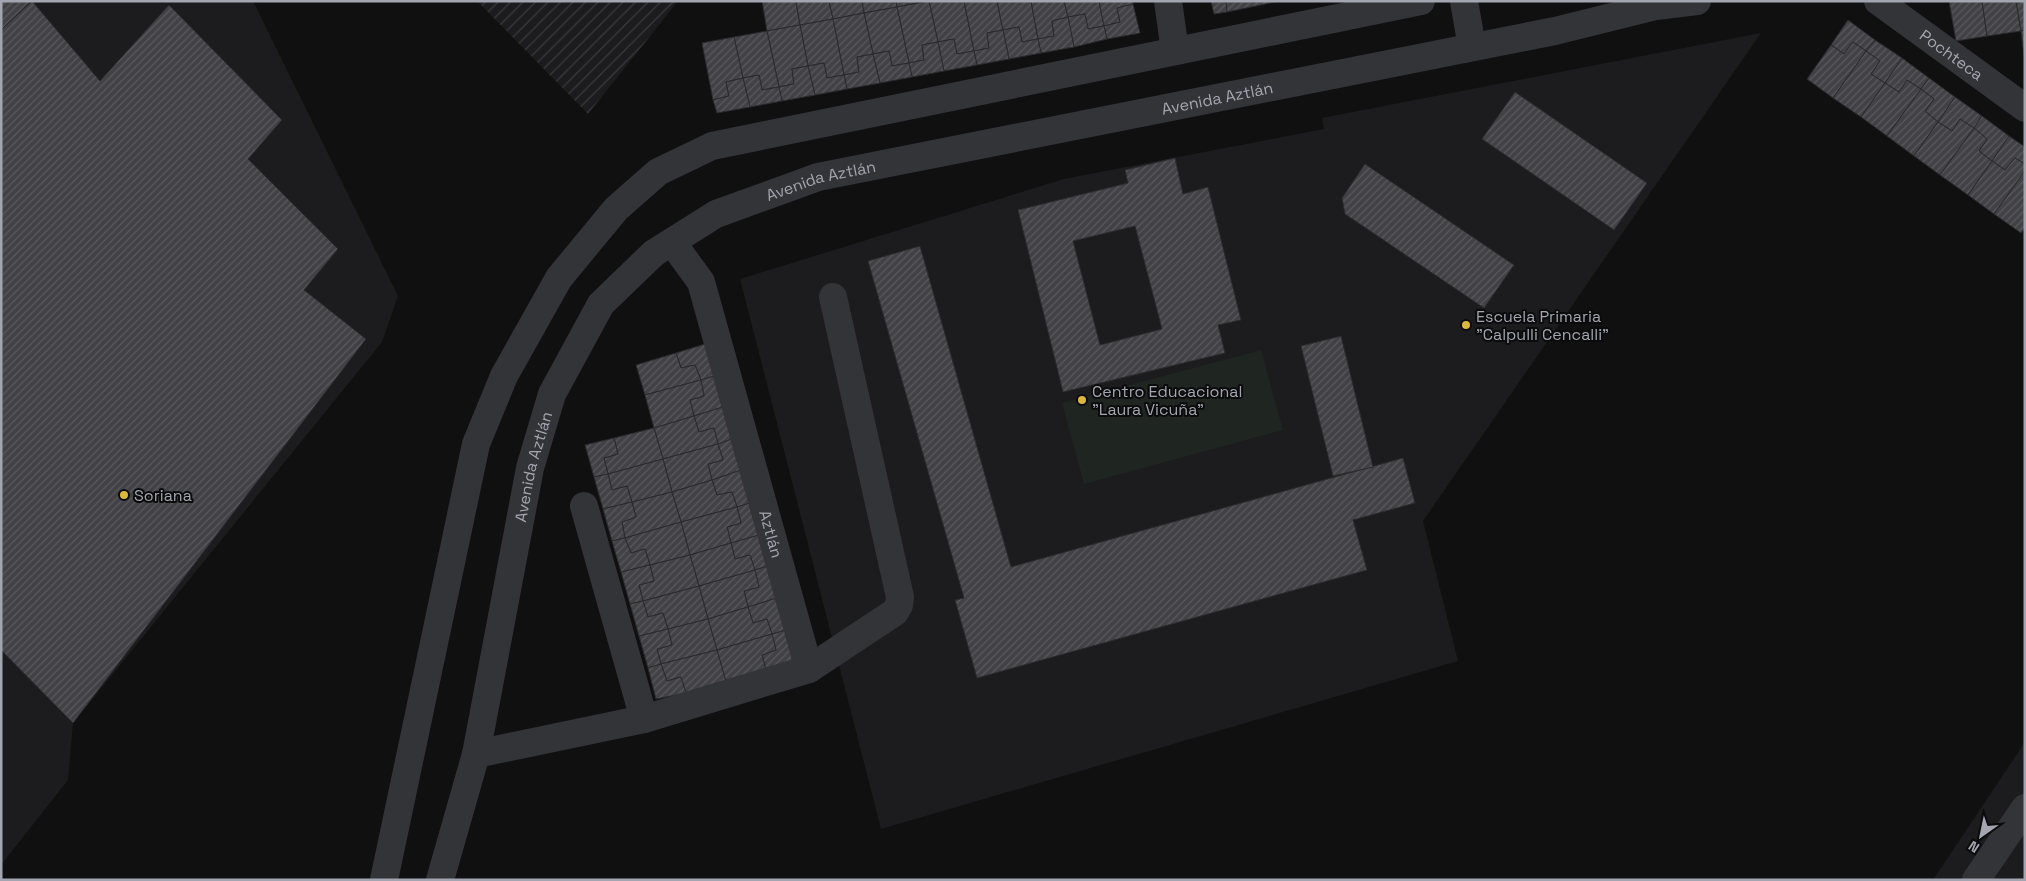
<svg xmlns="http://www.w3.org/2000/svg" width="2026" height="881" font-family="'Space Grotesk',sans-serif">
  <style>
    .built { fill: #1c1c1e }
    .industrial { fill: url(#industrial-furrows) }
    .grass { fill: #1f2520 }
    .building { fill: url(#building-hatch); stroke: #2b2a2d; fill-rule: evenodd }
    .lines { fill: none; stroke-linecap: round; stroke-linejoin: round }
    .minor { stroke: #333438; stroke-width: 28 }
    .poi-dot { fill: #dcb73d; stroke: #0b0b0c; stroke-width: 2 }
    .labels { text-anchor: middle; stroke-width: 4; stroke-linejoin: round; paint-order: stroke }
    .street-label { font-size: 16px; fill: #a3a6b0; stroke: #0b0b0c }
    .poi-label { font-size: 16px; fill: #a3a6b0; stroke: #0b0b0c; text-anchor: start }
  </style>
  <defs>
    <pattern id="industrial-furrows" width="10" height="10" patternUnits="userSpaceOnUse" patternTransform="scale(1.25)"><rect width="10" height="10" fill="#1c1c1e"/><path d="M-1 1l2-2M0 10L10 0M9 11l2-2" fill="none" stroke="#3a3a3c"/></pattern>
    <pattern id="building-hatch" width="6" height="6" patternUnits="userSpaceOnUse" patternTransform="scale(1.25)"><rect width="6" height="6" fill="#424246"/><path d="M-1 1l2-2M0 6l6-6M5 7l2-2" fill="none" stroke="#5a5a5e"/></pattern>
  </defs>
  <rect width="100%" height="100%" fill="#101011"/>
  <g class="built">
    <path d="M 1,1 L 253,1 L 398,296 L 382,342 L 73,723 L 68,780 L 1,865 Z"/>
    <path d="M 1761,33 L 1423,521 L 1458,661 L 881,829 L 740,279 L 1064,179 L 1324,129 L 1322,118 Z"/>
    <path d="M 2025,742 L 2025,880 L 1933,880 Z"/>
  </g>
  <path class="industrial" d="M 477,1 L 678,1 L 588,114 Z"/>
  <path class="grass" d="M 1261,350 L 1283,430 L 1084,484 L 1062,403 Z"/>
  <g class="building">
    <path d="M 1,1 L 31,1 L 1,30 Z"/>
    <path d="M 32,1 L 100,81 L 169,5 L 282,120 L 248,159 L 338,249 L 304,290 L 366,339 L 73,723 L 1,650 L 1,30 Z"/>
    <path d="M 762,1 L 796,1 L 800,25 L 767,31 Z"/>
    <path d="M 796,1 L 829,1 L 833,19 L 800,25 Z"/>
    <path d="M 829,1 L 862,1 L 864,13 L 833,19 Z"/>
    <path d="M 862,1 L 896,1 L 897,7 L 864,13 Z"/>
    <path d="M 896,1 L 926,1 L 897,7 Z"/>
    <path d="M 929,1 L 964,1 L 974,51 L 957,54 L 954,39 L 938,42 Z"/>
    <path d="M 929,1 L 938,42 L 922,45 L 924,60 L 909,63 L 897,7 Z"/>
    <path d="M 964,1 L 997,1 L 1003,30 L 987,33 L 989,48 L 974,51 Z"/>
    <path d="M 997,1 L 1031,1 L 1038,39 L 1022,42 L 1019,27 L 1003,30 Z"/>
    <path d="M 1031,1 L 1064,1 L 1068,17 L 1052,21 L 1054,36 L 1038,39 Z"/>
    <path d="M 1064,1 L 1099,1 L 1104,26 L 1088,29 L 1085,14 L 1068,17 Z"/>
    <path d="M 1099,1 L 1133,1 L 1133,4 L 1117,8 L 1120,22 L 1104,26 Z"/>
    <path d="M 1211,1 L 1226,1 L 1227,12 L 1214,14 Z"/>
    <path d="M 1226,1 L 1280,1 L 1227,12 Z"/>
    <path d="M 1949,1 L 1982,1 L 1987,36 L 1956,41 Z"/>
    <path d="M 1982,1 L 2016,1 L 2021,31 L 1987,36 Z"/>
    <path d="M 2016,1 L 2025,1 L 2025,30 L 2021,31 Z"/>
    <path d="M 1133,4 L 1140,33 L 1107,39 L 1104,26 L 1120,22 L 1117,8 Z"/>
    <path d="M 897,7 L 909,63 L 892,66 L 889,51 L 873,54 L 864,13 Z"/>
    <path d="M 864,13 L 873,54 L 857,57 L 859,72 L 844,75 L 833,19 Z"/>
    <path d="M 1085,14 L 1088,29 L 1104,26 L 1107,39 L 1074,47 L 1068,17 Z"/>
    <path d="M 1068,17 L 1074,47 L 1041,53 L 1038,39 L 1054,36 L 1052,21 Z"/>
    <path d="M 833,19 L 844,75 L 827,78 L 824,63 L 808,66 L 800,25 Z"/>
    <path d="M 1848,20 L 1875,40 L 1866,51 L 1853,42 L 1844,54 L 1831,45 Z"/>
    <path d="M 800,25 L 808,66 L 792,69 L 794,84 L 779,87 L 767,31 Z"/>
    <path d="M 1019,27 L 1022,42 L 1038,39 L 1041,53 L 1009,59 L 1003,30 Z"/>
    <path d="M 1003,30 L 1009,59 L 977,65 L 974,51 L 989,48 L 987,33 Z"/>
    <path d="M 2025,30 L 2025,62 L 2021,31 Z"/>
    <path d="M 767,31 L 779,87 L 762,90 L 759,75 L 743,78 L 734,37 Z"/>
    <path d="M 734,37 L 743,78 L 726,82 L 729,96 L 713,100 L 702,43 Z"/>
    <path d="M 954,39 L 957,54 L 974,51 L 977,65 L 944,71 L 938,42 Z"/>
    <path d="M 1875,40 L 1902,58 L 1885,83 L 1871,74 L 1880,61 L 1866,51 Z"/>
    <path d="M 938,42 L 944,71 L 912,77 L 909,63 L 924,60 L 922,45 Z"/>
    <path d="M 1853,42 L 1866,51 L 1833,98 L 1807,79 L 1831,45 L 1844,54 Z"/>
    <path d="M 889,51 L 892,66 L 909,63 L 912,77 L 880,83 L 873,54 Z"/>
    <path d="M 1866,51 L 1880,61 L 1871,74 L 1885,83 L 1861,117 L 1833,98 Z"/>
    <path d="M 873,54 L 880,83 L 847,89 L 844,75 L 859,72 L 857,57 Z"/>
    <path d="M 1902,58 L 1929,78 L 1921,89 L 1907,80 L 1899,92 L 1885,83 Z"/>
    <path d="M 824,63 L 827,78 L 844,75 L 847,89 L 815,95 L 808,66 Z"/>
    <path d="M 808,66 L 815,95 L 782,101 L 779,87 L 794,84 L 792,69 Z"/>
    <path d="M 759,75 L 762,90 L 779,87 L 782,101 L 750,107 L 743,78 Z"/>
    <path d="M 743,78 L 750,107 L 717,113 L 713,100 L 729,96 L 726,82 Z"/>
    <path d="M 1929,78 L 1955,97 L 1938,122 L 1925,111 L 1934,99 L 1921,89 Z"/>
    <path d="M 1907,80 L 1921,89 L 1887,136 L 1861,117 L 1885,83 L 1899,92 Z"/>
    <path d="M 1921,89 L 1934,99 L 1925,111 L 1938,122 L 1914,156 L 1887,136 Z"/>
    <path d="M 1515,92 L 1647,183 L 1614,230 L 1482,139 Z"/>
    <path d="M 1955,97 L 1982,116 L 1974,128 L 1960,119 L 1952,131 L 1938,122 Z"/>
    <path d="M 1982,116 L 2009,136 L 1992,161 L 1979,151 L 1987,139 L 1974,128 Z"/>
    <path d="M 1960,119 L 1974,128 L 1940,175 L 1914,156 L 1938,122 L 1952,131 Z"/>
    <path d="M 1974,128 L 1987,139 L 1979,151 L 1992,161 L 1968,195 L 1940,175 Z"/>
    <path d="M 2009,136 L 2025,147 L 2025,164 L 2015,158 L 2005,170 L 1992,161 Z"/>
    <path d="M 1175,158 L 1183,194 L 1208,187 L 1241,320 L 1218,325 L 1225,353 L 1063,392 L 1018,210 L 1128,183 L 1125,170 ZM 1135,226 L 1162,329 L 1100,345 L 1073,241 Z"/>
    <path d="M 2015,158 L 2025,164 L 2025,171 L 1994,214 L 1968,195 L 1992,161 L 2005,170 Z"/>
    <path d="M 1365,164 L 1514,265 L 1484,308 L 1345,214 L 1342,198 Z"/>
    <path d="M 2025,171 L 2025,228 L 2021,233 L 1994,214 Z"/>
    <path d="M 920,246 L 1011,567 L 1403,458 L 1415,503 L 1353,520 L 1367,570 L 977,678 L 955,600 L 964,598 L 868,261 Z"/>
    <path d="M 1341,336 L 1373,467 L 1333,476 L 1301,346 Z"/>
    <path d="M 705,344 L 714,376 L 701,380 L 695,365 L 681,368 L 676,353 Z"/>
    <path d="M 676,353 L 681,368 L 695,365 L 701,380 L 645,395 L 636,365 Z"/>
    <path d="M 714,376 L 723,407 L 694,416 L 690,400 L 704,396 L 701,380 Z"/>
    <path d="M 701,380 L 704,396 L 690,400 L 694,416 L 654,428 L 645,395 Z"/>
    <path d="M 723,407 L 732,439 L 718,444 L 714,428 L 699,432 L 694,416 Z"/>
    <path d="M 694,416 L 699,432 L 714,428 L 718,444 L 663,459 L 654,428 Z"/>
    <path d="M 654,428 L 663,459 L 608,474 L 604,458 L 618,454 L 614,438 Z"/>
    <path d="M 614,438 L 618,454 L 604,458 L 608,474 L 594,477 L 585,445 Z"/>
    <path d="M 732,439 L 741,470 L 712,480 L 708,464 L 723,460 L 718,444 Z"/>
    <path d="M 718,444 L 723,460 L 708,464 L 712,480 L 672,492 L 663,459 Z"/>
    <path d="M 663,459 L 672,492 L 632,502 L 627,486 L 612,490 L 608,474 Z"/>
    <path d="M 741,470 L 750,503 L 737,507 L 732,492 L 717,495 L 712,480 Z"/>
    <path d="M 608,474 L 612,490 L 627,486 L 632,502 L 603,509 L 594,477 Z"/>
    <path d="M 712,480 L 717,495 L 732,492 L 737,507 L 681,522 L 672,492 Z"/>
    <path d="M 672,492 L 681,522 L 625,538 L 622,522 L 636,517 L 632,502 Z"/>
    <path d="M 632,502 L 636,517 L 622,522 L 625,538 L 612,541 L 603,509 Z"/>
    <path d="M 750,503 L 759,535 L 731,543 L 727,527 L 741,523 L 737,507 Z"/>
    <path d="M 737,507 L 741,523 L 727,527 L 731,543 L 690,555 L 681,522 Z"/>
    <path d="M 681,522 L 690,555 L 650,565 L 645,549 L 631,553 L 625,538 Z"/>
    <path d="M 759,535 L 768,566 L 755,570 L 750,555 L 735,559 L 731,543 Z"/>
    <path d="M 625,538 L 631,553 L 645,549 L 650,565 L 621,572 L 612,541 Z"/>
    <path d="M 731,543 L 735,559 L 750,555 L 755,570 L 699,586 L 690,555 Z"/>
    <path d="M 690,555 L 699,586 L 643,601 L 639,585 L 654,581 L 650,565 Z"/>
    <path d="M 650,565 L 654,581 L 639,585 L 643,601 L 630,604 L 621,572 Z"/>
    <path d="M 768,566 L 777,598 L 748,607 L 744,591 L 759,587 L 755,570 Z"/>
    <path d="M 755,570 L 759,587 L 744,591 L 748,607 L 708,619 L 699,586 Z"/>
    <path d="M 699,586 L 708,619 L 668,629 L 663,613 L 648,617 L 643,601 Z"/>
    <path d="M 777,598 L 786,630 L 772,634 L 767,619 L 753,623 L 748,607 Z"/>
    <path d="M 643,601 L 648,617 L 663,613 L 668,629 L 639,636 L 630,604 Z"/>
    <path d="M 748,607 L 753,623 L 767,619 L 772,634 L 717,650 L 708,619 Z"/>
    <path d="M 708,619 L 717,650 L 661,664 L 657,649 L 672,645 L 668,629 Z"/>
    <path d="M 668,629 L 672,645 L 657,649 L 661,664 L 648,668 L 639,636 Z"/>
    <path d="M 786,630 L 795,662 L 766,670 L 762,655 L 776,650 L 772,634 Z"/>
    <path d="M 772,634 L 776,650 L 762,655 L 766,670 L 726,682 L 717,650 Z"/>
    <path d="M 717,650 L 726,682 L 686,693 L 681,677 L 667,681 L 661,664 Z"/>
    <path d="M 661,664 L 667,681 L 681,677 L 686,693 L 656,699 L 648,668 Z"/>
  </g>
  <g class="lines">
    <g class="minor">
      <path d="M 1168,1 L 1175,51"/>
      <path d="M 1464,1 L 1472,47"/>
      <path id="s1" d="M 1878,1 L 2025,108"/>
      <path id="s2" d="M 672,242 L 701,282 L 809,669"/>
      <path d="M 584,506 L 644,719"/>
      <path d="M 476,754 L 644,719 L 809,669 L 895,612 L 899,605 L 900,597 L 833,297"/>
      <path d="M 384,880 L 476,444 L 504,376 L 559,278 L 616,209 L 658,172 L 712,146 L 1421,1"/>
      <path id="s3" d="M 440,880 L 476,754 L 530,468 L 552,394 L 601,304 L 654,253 L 716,214 L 818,177 L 1555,31 L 1656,6 L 1697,1"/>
      <path d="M 1976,880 L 2025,808"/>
    </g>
  </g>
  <g class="poi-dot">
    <circle cx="1466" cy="325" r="5"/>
    <circle cx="1082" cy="400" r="5"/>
    <circle cx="124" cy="495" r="5"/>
  </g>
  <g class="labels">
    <g class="street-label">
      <text dy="6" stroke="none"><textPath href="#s1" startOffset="91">Pochteca</textPath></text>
      <text dy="6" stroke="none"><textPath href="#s3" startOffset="1264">Avenida Aztlán</textPath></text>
      <text dy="6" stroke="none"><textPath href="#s3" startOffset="859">Avenida Aztlán</textPath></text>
      <text dy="6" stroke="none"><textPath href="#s3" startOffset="424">Avenida Aztlán</textPath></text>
      <text dy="6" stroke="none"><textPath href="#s2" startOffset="311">Aztlán</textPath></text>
    </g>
    <g class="poi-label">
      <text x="1476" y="322">Escuela Primaria<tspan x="1476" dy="18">"Calpulli Cencalli"</tspan></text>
      <text x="1092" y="397">Centro Educacional<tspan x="1092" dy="18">"Laura Vicuña"</tspan></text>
      <text x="134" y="501">Soriana</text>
    </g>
  </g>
  <rect width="2026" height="881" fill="none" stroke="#a3a6b0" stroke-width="5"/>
  <g transform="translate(1981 836) rotate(213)" stroke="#0b0b0c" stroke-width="4" paint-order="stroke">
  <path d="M0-4L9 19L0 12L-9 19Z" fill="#a3a6b0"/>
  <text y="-8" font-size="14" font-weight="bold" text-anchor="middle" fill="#a3a6b0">N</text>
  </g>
</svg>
